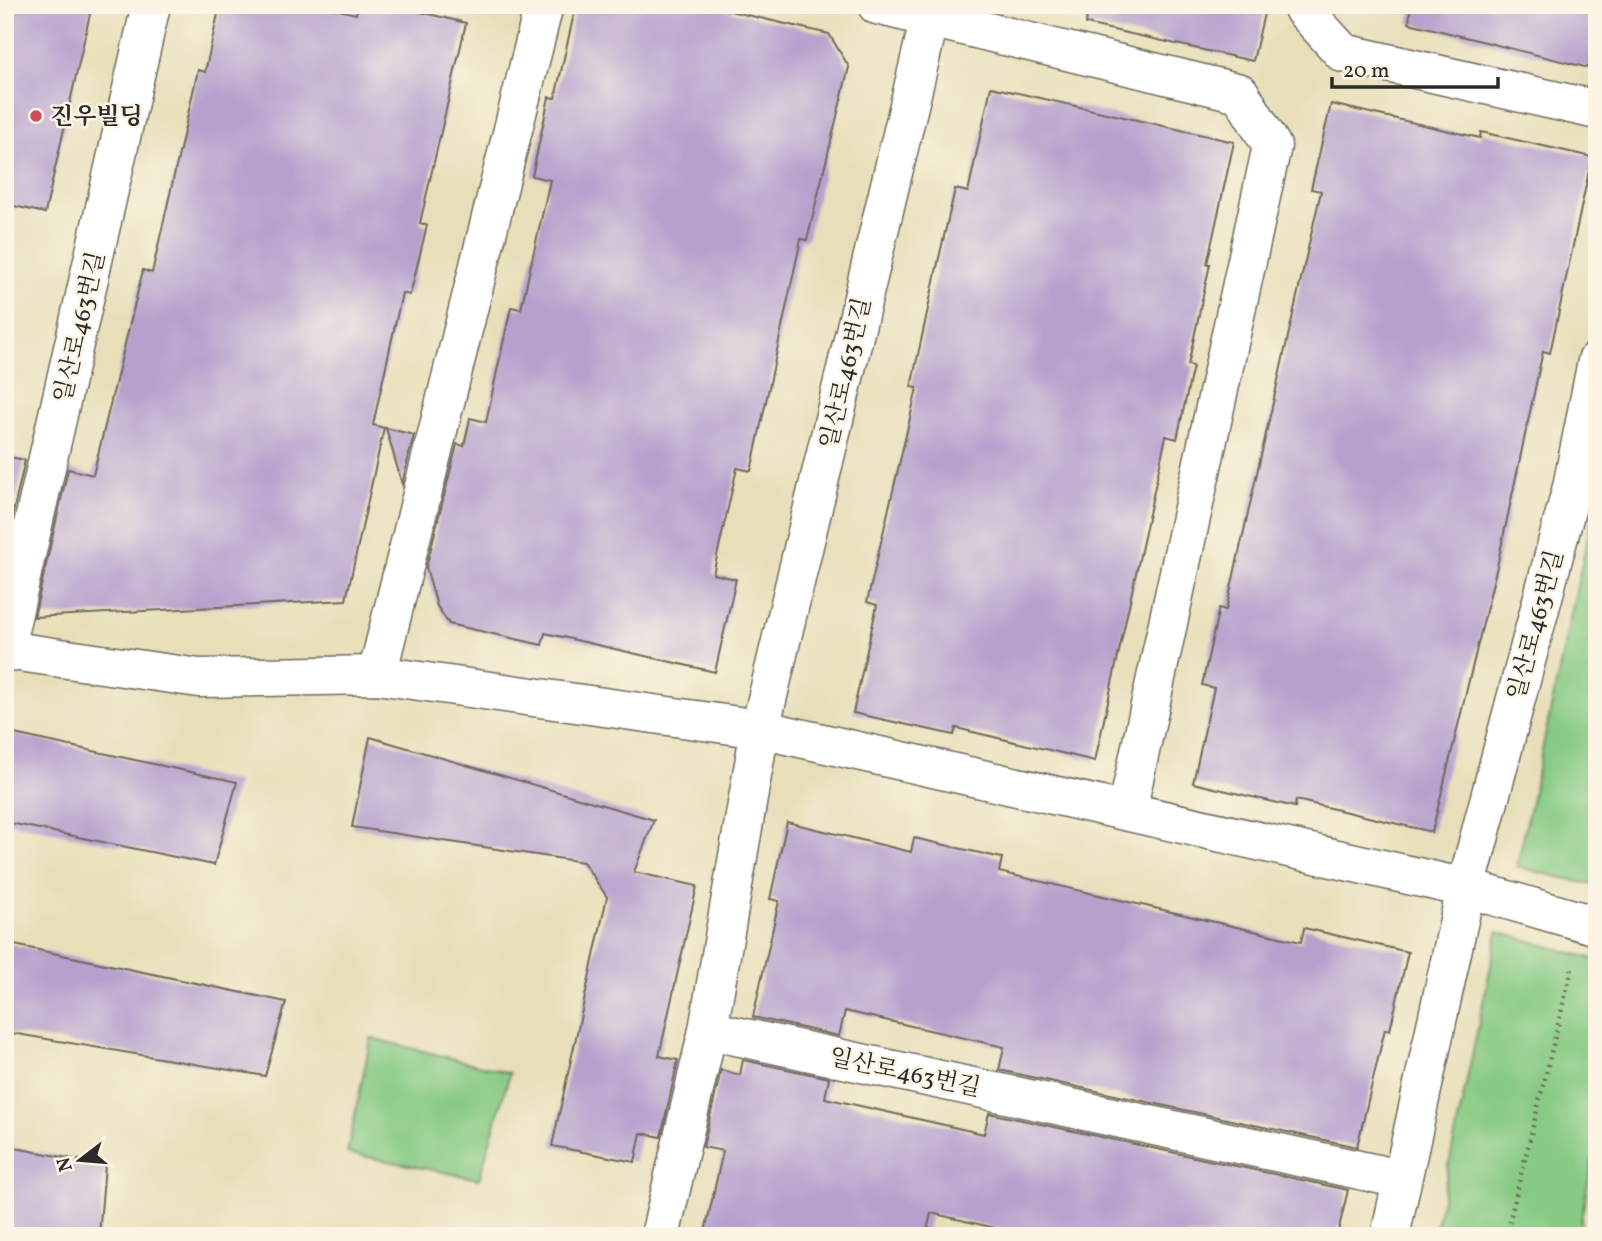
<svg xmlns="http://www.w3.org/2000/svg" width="1602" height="1241" font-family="Vollkorn,'Noto Serif KR',serif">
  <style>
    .green { fill: #87ca84; stroke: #597a58; stroke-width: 2 }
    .building { fill: #b6a1cd }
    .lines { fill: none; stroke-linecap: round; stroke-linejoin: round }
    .minor-casing { stroke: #6d6a5d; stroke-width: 41 }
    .path { stroke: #6d6a5d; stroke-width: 4.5; stroke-dasharray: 2 5; stroke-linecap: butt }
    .minor { stroke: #fff; stroke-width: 38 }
    .poi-dot { fill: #d1495b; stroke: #fcf5e5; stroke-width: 2.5 }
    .labels { text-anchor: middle; stroke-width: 5; stroke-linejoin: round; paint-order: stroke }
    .poi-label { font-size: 24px; font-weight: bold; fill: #2b2b2b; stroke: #fcf5e5; text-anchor: start }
    .street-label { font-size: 24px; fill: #2b2b2b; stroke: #fcf5e5 }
  </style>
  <rect width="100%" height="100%" fill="#fcf5e5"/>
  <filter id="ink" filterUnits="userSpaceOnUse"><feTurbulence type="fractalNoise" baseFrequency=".0143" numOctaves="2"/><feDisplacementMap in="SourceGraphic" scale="14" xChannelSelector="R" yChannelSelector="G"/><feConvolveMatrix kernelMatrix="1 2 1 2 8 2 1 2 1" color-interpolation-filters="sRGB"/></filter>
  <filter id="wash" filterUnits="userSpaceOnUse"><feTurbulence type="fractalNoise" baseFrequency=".00686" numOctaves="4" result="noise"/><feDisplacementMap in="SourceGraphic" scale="28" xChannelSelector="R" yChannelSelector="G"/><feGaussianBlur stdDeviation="1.57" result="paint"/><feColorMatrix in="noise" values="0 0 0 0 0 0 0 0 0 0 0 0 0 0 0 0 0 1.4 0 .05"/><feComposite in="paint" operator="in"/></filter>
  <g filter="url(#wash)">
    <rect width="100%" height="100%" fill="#e8dfba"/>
    <g class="green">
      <path d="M 1597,493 L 1597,886 L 1517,867 Z"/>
      <path d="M 1498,932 L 1597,960 L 1597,1135 L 1578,1236 L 1434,1236 Z"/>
      <path d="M 371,1038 L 510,1073 L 479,1179 L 347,1153 Z"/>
    </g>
    <g id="blocks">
      <g class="building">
        <path d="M 5,5 L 92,5 L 45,213 L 5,204 Z"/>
        <path d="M 220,5 L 318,5 L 356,14 L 358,5 L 392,5 L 466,23 L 420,223 L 427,225 L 410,295 L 402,293 L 373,425 L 384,428 L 346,600 L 34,617 L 68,469 L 93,475 L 143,270 L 152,273 L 198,70 L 205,72 Z"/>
        <path d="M 576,5 L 704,5 L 829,34 L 849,67 L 807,240 L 801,239 L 751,471 L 737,468 L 713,574 L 736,579 L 715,672 L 545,633 L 542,645 L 449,624 L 437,606 L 426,568 L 457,444 L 464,446 L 470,418 L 486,422 L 511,307 L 521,309 L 550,180 L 532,176 L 549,97 L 555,98 Z"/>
        <path d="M 1088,5 L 1266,5 L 1253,61 L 1086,24 Z"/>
        <path d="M 1411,5 L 1597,5 L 1597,70 L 1409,23 Z"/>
        <path d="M 991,87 L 1234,142 L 1207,264 L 1210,264 L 1188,365 L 1193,366 L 1177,439 L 1166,436 L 1095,761 L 956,728 L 954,735 L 853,713 L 877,605 L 867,602 L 917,388 L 911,387 L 939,258 L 955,189 L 968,192 Z"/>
        <path d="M 1331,104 L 1480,138 L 1481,132 L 1592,157 L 1550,353 L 1543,351 L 1497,566 L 1432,832 L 1296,800 L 1295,807 L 1193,783 L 1214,688 L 1202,685 L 1219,608 L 1226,610 L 1321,191 L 1311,189 Z"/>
        <path d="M 386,428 L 414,435 L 402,484 Z"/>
        <path d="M 5,456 L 25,460 L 5,548 Z"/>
        <path d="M 5,732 L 237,782 L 214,865 L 5,822 Z"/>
        <path d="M 370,737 L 654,820 L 634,872 L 697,886 L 659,1056 L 678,1060 L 661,1137 L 641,1133 L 635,1162 L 552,1146 L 607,897 L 583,862 L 352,827 Z"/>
        <path d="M 787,822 L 911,852 L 914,838 L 1002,858 L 999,872 L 1301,942 L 1304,928 L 1408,952 L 1390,1030 L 1385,1029 L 1357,1147 L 999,1070 L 1004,1047 L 845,1011 L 839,1036 L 753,1017 L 779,901 L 770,899 Z"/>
        <path d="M 5,943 L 286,1002 L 265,1076 L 5,1032 Z"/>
        <path d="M 743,1060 L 829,1078 L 825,1098 L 984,1134 L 989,1113 L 1348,1190 L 1337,1236 L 1029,1236 L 931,1213 L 926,1236 L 704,1236 L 723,1151 L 703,1147 L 721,1070 L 740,1075 Z"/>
        <path d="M 5,1146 L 105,1165 L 99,1236 L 5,1236 Z"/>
      </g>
    </g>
  </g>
  <g filter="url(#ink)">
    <use href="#blocks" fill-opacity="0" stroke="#6d6a5d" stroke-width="2"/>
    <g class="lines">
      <defs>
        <g id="minor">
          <path d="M 877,5 L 1240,93 L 1272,146 L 1127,811"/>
          <path d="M 1305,5 L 1304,10 L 1343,53 L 1597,110"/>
          <path d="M 5,648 L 151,5"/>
          <path d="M 5,650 L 199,678 L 377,675 L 760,729 L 1466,888 L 1597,926"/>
          <path d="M 377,675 L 544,5"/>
          <path d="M 708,1030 L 1401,1179"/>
          <path d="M 660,1236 L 708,1030 L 760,729 L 933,5"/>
          <path d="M 1390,1236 L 1466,888 L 1572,487 L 1597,361"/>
        </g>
      </defs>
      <use href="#minor" class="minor-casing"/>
      <path class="path" d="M 1506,1236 L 1572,968"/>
      <use href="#minor" class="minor"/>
    </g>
  </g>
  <circle class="poi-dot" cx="36" cy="116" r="7"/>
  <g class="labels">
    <g class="poi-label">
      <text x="50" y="124">진우빌딩</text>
    </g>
    <g class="street-label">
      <text transform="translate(79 327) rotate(-77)" y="8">일산로463번길</text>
      <text transform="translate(845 373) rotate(-77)" y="8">일산로463번길</text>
      <text transform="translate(1535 625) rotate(-75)" y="8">일산로463번길</text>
      <text transform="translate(905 1072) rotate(12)" y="8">일산로463번길</text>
    </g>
  </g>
  <rect width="1602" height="1241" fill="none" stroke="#fcf5e5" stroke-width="28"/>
  <g transform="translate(80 1160) rotate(254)" stroke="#fcf5e5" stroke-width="5" paint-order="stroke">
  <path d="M0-5L12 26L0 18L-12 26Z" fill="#2b2b2b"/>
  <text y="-10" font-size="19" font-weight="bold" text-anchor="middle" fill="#2b2b2b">N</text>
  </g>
  <path d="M1332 77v10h166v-10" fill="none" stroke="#2b2b2b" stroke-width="3.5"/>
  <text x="1343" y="77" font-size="21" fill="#2b2b2b" stroke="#fcf5e5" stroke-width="5" paint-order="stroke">20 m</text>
</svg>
